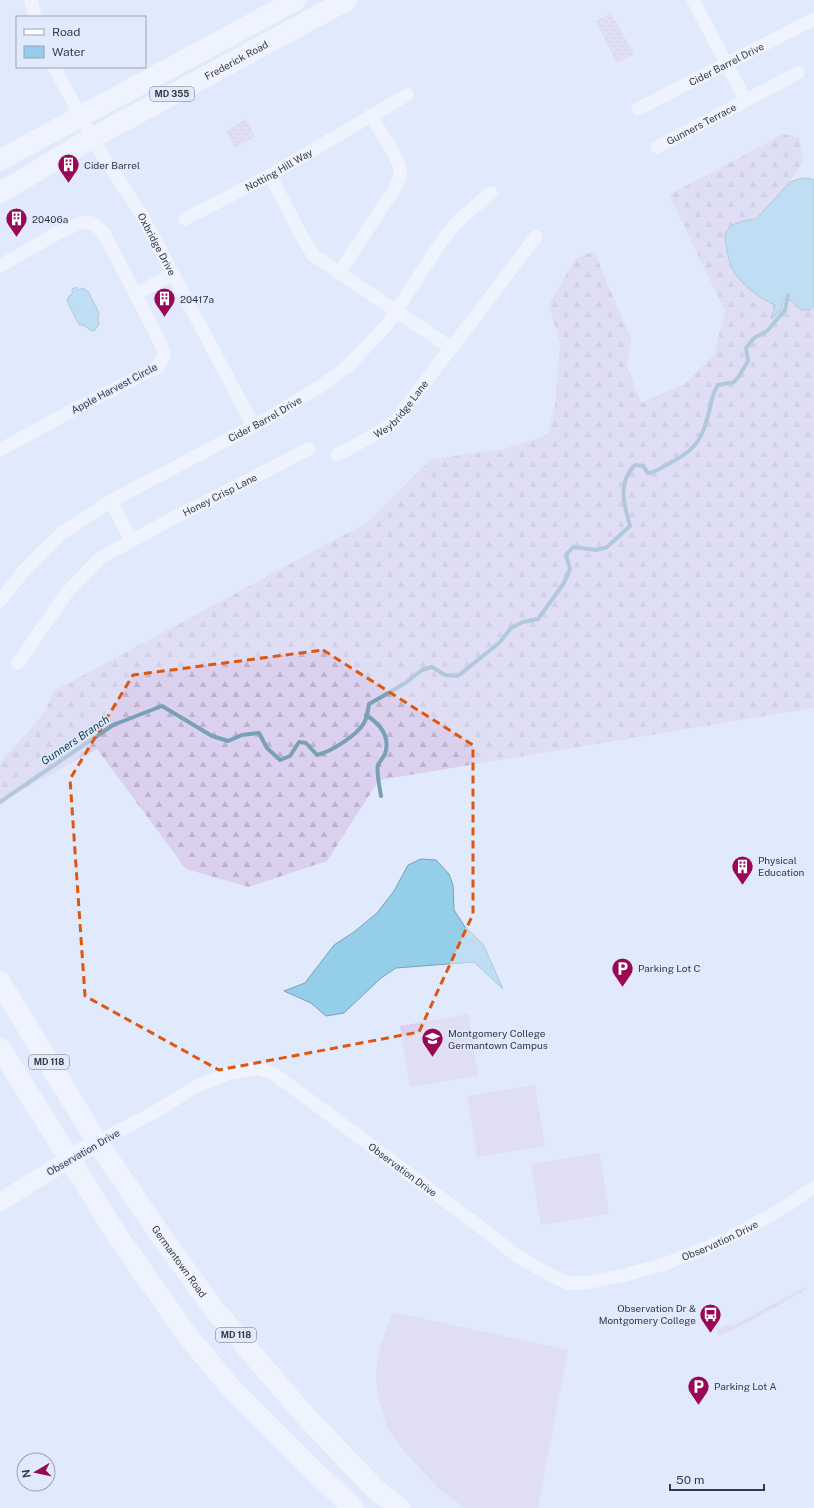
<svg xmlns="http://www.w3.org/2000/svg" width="814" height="1508" font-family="'Public Sans',sans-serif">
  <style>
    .grass { fill: url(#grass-tufts) }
    .forest { fill: url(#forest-firs) }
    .park { fill: url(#park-dots) }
    .pitch { fill: #dbd0ee }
    .water { fill: #95cee8; stroke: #78a1b6 }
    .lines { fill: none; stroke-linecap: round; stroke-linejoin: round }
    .stream { stroke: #78a1b6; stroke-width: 4 }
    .street { stroke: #fff; stroke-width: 13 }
    .secondary { stroke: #fff; stroke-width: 18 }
    .primary { stroke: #fff; stroke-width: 21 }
    .marked { fill: none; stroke: #df570f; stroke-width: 3; stroke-dasharray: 8 5; stroke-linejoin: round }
    .labels { text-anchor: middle; stroke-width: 3; stroke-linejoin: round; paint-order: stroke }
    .shield { fill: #e1eafc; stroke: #696e7a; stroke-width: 1 }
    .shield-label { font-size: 9px; font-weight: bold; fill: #353942 }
    .street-label { font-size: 10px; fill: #353942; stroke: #e1eafc }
    .poi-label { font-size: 10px; fill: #353942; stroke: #e1eafc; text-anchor: start }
    .water-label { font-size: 11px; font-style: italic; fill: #0a3c4f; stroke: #e1eafc }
  </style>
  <defs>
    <pattern id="grass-tufts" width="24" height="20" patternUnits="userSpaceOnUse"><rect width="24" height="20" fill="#dbd0ee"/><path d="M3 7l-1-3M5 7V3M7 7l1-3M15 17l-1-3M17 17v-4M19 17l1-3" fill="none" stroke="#bdb3cd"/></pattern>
    <pattern id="forest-firs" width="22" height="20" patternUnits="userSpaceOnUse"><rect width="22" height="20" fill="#dbd0ee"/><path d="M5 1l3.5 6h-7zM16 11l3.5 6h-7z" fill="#bdb3cd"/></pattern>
    <pattern id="park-dots" width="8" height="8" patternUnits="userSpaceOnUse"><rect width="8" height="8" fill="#dbd0ee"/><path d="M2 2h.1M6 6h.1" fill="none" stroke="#bdb3cd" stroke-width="1.8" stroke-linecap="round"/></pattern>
  </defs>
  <rect width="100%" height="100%" fill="#e1eafc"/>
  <path class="grass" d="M 805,1287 L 807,1289 L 741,1326 L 719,1336 L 716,1328 L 737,1324 Z"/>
  <path class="forest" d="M 783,134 L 799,137 L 803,161 L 790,182 L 763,213 L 756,219 L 743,221 L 732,225 L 725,233 L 725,246 L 767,302 L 775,305 L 781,310 L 783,300 L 795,302 L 810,310 L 814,306 L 814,708 L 379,780 L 327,861 L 249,887 L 186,869 L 97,749 L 0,802 L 0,762 L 31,729 L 45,711 L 54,691 L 368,522 L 431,459 L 504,449 L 548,435 L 555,405 L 560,344 L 549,305 L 575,259 L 594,251 L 631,339 L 627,366 L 641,403 L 686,383 L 714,355 L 725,311 L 669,195 Z"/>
  <g class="park">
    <path d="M 611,13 L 634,54 L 617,63 L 596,21 Z"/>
    <path d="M 246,119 L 255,137 L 235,148 L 226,131 Z"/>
  </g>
  <g class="pitch">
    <path d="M 468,1014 L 478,1076 L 410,1087 L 400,1026 Z"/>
    <path d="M 535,1085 L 545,1146 L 477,1157 L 467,1096 Z"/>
    <path d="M 600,1153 L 609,1214 L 541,1225 L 531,1164 Z"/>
    <path d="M 393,1312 L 568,1350 L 538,1508 L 465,1508 L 440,1490 L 403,1450 L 387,1427 L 378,1397 L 376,1375 L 380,1347 Z"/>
  </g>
  <g class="water">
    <path d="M 808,178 L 814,180 L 814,306 L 810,310 L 801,310 C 796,304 791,298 783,300 L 781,310 L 771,319 L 775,305 C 761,299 746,288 736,275 C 729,265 725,245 725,233 L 732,225 L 743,221 L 756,219 L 790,182 L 799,179 Z"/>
    <path d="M 76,287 L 79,290 L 82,288 L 88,291 L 99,313 L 98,317 L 99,324 L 95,330 L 92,331 L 83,325 L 79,325 L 67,301 L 69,296 L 72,294 L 72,289 Z"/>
    <path d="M 421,859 L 436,860 L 449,874 L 453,885 L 454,910 L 465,927 L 483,944 L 503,989 L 474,962 L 396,968 L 381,978 L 344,1013 L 326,1016 L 311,1003 L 284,991 L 305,983 L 334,945 L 354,932 L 377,913 L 394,891 L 408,865 Z"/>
  </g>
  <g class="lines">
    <g class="stream">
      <path d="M 366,715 C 380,724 391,736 385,754 C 383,758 380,761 378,765 C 376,772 380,788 381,796"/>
      <path d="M 0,802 L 113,725 L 162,706 L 212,736 L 228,741 L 242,735 L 259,733 L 267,748 L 280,760 L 290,756 L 299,742 L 306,743 L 317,755 C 331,752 357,735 364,723 C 367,718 368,710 369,704 L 404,684 L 422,670 L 432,667 L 445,675 L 458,676 L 499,643 L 511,628 L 523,622 L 538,619 L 564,583 L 570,569 L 566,555 L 573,547 L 597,550 L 607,547 L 630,526 C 624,504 617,483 635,465 L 643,466 L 648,473 C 657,472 663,466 670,463 C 698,449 703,437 710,408 C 712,399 713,392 718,385 L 734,382 L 739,376 L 748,361 L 746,348 L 754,338 L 767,331 L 785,310 L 788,295"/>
    </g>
    <g class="street">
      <path d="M 31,0 L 35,17"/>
      <path d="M 693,0 L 746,101"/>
      <path id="s1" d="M 54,67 L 101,153 L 140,212 L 253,425"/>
      <path id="s2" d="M 638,109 L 814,19"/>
      <path id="s3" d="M 657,147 L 798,73"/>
      <path d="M 270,175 L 300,233 L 313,255 L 451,348"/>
      <path id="s4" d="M 185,219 L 270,175 L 407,95"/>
      <path d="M 0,266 C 15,258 75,220 88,222 C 95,223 100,229 105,235 L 161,344 L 164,355 L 158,367 L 73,410 L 0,450"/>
      <path d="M 339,273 L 395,188 C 398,183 402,176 400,170 C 397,154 379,130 370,115"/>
      <path d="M 135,294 L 174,274"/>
      <path id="s5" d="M 337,455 L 385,429 L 396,420 L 536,237"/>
      <path d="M 111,501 L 131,541"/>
      <path id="s6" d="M 0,601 L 27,567 L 62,533 L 111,501 L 268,418 L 321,386 L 348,366 L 387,325 L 443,239 L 460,219 L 491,193"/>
      <path id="s7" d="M 18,663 L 66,594 L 100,558 L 170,520 L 309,449"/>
      <path id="s8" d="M 97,1142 L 153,1113 L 197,1086 L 228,1074 L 256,1068 L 273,1073 L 479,1226 L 517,1256 L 552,1276 L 568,1283 L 584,1283 L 621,1276 L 665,1264 L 708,1247 L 748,1228 L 788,1205 L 814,1187"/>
    </g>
    <path class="secondary" d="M 0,1202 L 97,1142"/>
    <g class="primary">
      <path d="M 0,160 L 296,0"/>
      <path id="s9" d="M 0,193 L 92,138 L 347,0"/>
      <path id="s10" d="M 0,982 L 97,1142 L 166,1243 L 214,1309 L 301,1411 L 375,1489 L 400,1508"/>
      <path d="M 0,1048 L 119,1238 L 187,1335 L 231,1388 L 307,1464 L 353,1508"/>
    </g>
  </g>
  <path d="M0 0H814V1508H0ZM 323,650 L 473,745 L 473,914 L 419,1032 L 219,1070 L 85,996 L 70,779 L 133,675 Z" fill="#e1eafc" fill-opacity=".55" fill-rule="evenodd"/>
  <path class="marked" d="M 323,650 L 473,745 L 473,914 L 419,1032 L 219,1070 L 85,996 L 70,779 L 133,675 Z"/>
  <defs>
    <symbol id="building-pin" viewBox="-11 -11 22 30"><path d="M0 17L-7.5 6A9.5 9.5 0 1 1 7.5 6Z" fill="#9b0756" stroke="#e1eafc"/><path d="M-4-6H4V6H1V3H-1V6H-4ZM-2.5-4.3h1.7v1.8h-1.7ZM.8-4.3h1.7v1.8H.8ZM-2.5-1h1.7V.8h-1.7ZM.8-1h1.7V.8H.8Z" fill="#fff"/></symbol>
    <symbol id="parking-pin" viewBox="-11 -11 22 30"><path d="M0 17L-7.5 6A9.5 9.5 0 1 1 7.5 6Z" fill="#9b0756" stroke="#e1eafc"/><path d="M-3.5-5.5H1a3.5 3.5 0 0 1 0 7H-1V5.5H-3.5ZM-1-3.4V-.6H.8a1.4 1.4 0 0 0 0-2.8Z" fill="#fff"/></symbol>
    <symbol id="university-pin" viewBox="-11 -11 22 30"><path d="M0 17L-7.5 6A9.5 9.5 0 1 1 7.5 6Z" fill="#9b0756" stroke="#e1eafc"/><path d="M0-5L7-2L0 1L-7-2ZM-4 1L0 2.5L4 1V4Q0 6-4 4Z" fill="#fff"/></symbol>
    <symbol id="bus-pin" viewBox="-11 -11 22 30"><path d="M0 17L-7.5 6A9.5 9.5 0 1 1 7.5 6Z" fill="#9b0756" stroke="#e1eafc"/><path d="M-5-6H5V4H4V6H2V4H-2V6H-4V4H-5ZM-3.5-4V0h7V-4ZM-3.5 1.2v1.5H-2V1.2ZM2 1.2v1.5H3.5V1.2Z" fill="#fff"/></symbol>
  </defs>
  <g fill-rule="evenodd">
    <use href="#building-pin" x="56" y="152" width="25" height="34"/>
    <use href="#building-pin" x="4" y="206" width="25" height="34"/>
    <use href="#building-pin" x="152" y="286" width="25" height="34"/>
    <use href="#building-pin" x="730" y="854" width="25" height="34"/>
    <use href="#parking-pin" x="610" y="956" width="25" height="34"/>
    <use href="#university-pin" x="420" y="1026" width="25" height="34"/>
    <use href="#bus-pin" x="698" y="1302" width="25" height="34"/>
    <use href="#parking-pin" x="686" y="1374" width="25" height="34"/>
  </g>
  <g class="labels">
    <g class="shield">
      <rect x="150" y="87" width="44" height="14" rx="3"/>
      <rect x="29" y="1055" width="40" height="14" rx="3"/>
      <rect x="216" y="1328" width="40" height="14" rx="3"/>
    </g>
    <g class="shield-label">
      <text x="172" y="97">MD 355</text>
      <text x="49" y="1065">MD 118</text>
      <text x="236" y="1338">MD 118</text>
    </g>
    <g class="street-label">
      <text dy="4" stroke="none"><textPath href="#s9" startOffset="271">Frederick Road</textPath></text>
      <text dy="4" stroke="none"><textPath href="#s2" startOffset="99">Cider Barrel Drive</textPath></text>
      <text dy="4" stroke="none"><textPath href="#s3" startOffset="50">Gunners Terrace</textPath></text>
      <text dy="4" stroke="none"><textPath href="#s4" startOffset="106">Notting Hill Way</textPath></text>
      <text dy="4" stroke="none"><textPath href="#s1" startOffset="205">Oxbridge Drive</textPath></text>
      <text transform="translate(114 388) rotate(-28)" y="4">Apple Harvest Circle</text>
      <text dy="4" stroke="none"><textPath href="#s5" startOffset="80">Weybridge Lane</textPath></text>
      <text dy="4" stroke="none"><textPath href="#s6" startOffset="325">Cider Barrel Drive</textPath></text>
      <text dy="4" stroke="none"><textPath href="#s7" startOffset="269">Honey Crisp Lane</textPath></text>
      <text transform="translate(83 1152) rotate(-30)" y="4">Observation Drive</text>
      <text dy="4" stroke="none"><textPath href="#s8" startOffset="356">Observation Drive</textPath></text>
      <text dy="4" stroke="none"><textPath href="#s8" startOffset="716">Observation Drive</textPath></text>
      <text dy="4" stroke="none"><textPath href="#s10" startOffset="332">Germantown Road</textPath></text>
    </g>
    <g class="poi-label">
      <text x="84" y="169">Cider Barrel</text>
      <text x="32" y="223">20406a</text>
      <text x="180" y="303">20417a</text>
      <text x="758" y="864">Physical<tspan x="758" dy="12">Education</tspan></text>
      <text x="638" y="972">Parking Lot C</text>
      <text x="448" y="1037">Montgomery College<tspan x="448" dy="12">Germantown Campus</tspan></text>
      <text x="696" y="1312" text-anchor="end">Observation Dr &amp;<tspan x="696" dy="12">Montgomery College</tspan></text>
      <text x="714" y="1390">Parking Lot A</text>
    </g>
    <g class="water-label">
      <text transform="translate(75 740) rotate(-34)" y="4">Gunners Branch</text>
    </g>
  </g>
  <rect x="16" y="16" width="130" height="52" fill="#e1eafc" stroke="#9ca3b2"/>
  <rect x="24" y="29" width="20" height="6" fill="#ffffff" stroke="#9ca3b2"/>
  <text x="52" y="36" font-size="12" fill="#353942">Road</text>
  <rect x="24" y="46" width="20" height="12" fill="#95cee8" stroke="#9ca3b2"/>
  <text x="52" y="56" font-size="12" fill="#353942">Water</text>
  <g transform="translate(36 1472) rotate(261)"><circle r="19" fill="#e1eafc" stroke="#9ca3b2"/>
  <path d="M0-3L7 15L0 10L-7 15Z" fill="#9b0756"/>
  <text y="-6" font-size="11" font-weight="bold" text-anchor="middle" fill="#353942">N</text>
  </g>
  <path d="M670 1484v6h94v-6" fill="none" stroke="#353942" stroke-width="2"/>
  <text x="676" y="1484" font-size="12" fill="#353942" stroke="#e1eafc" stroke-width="3" paint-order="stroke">50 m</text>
</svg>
